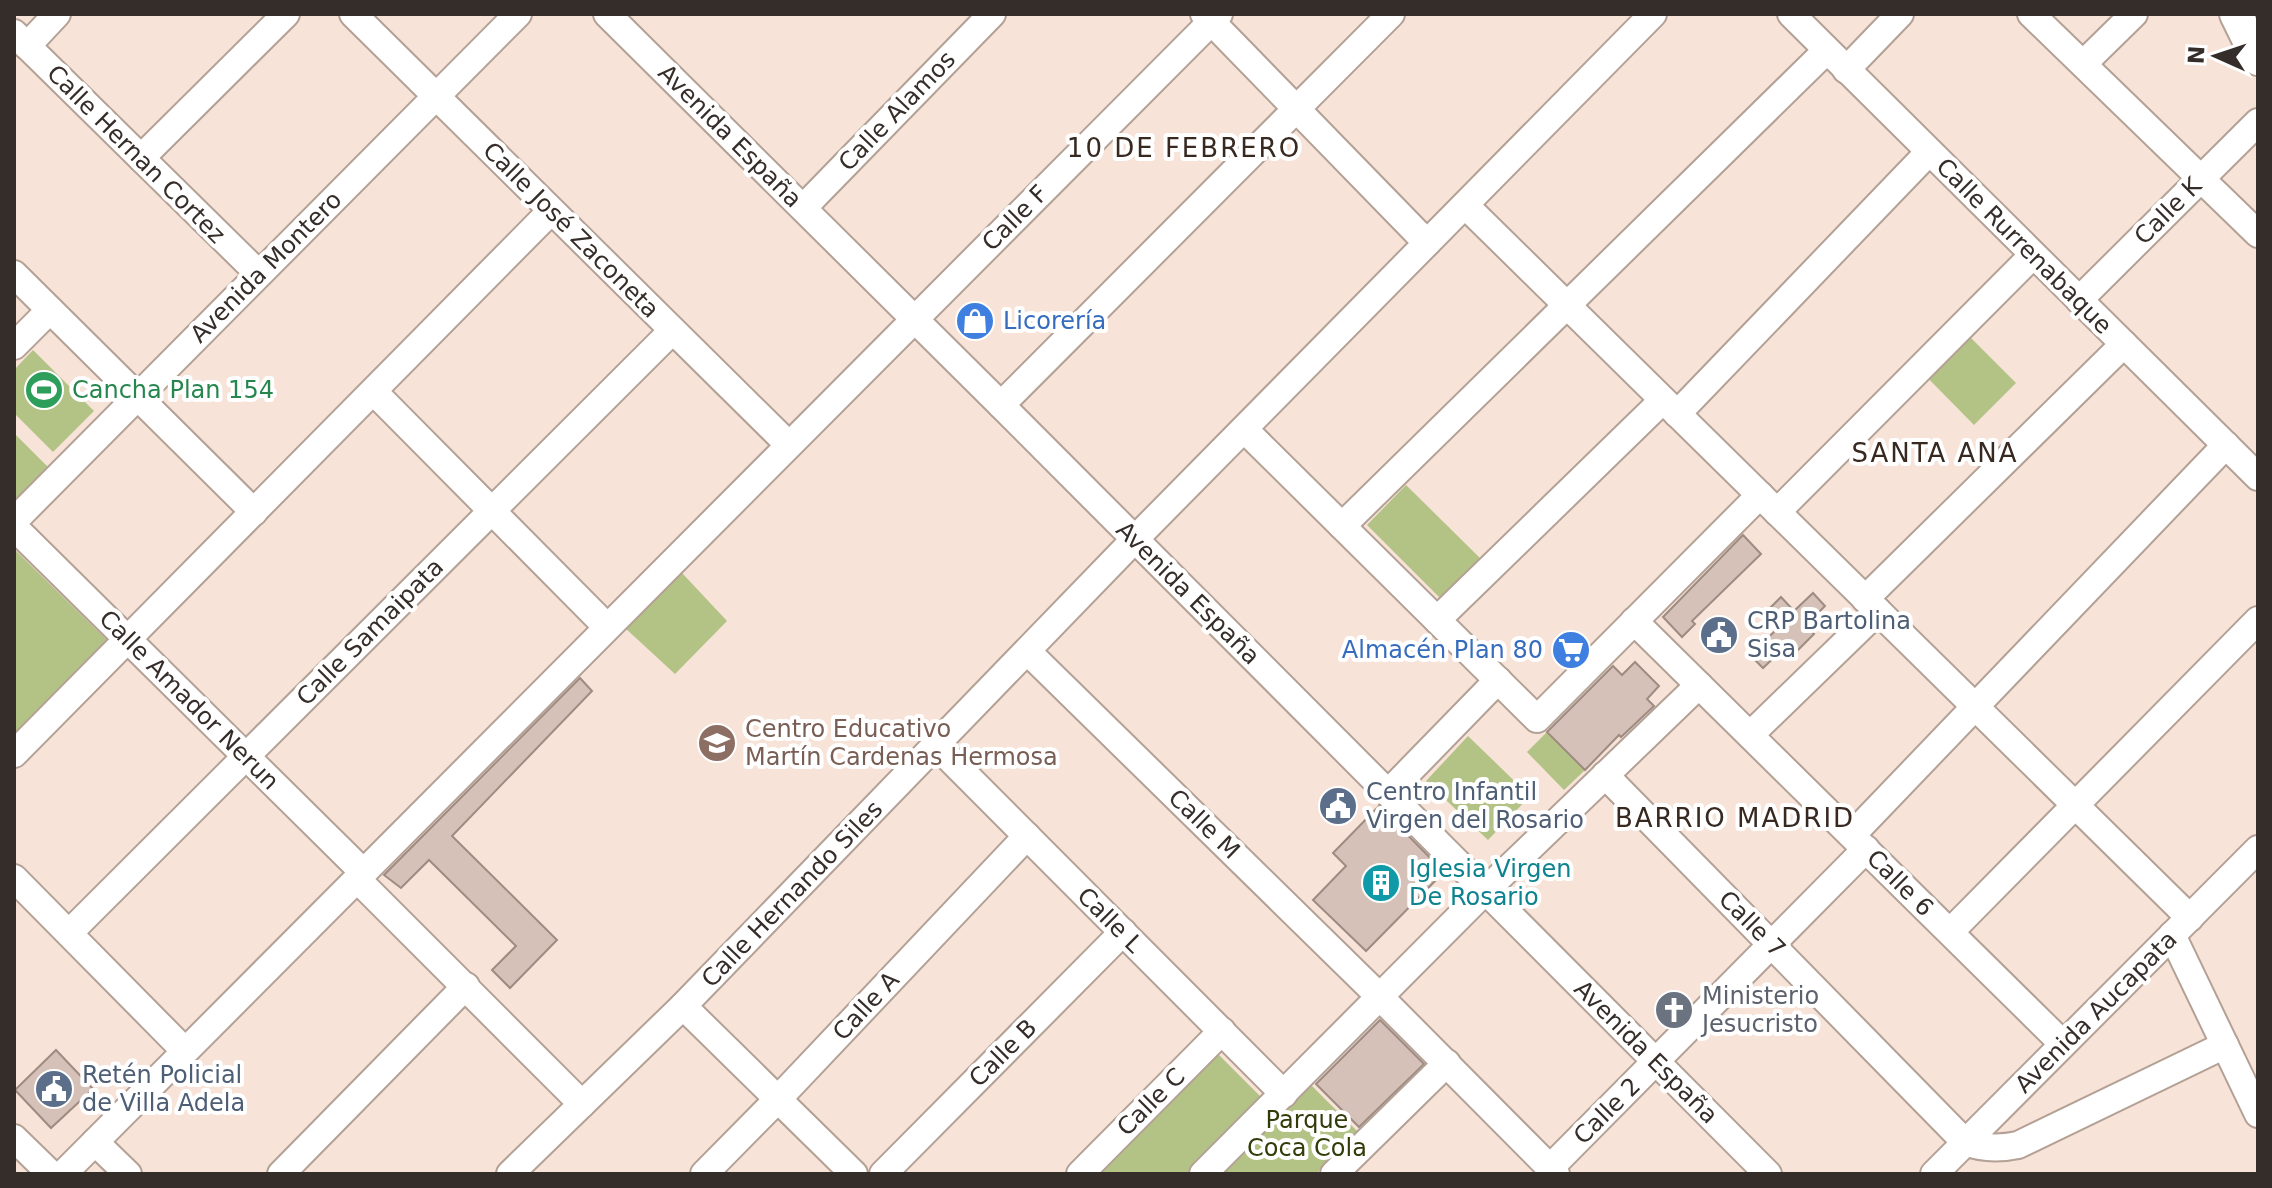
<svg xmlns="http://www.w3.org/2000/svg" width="2272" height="1188" font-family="'DejaVu Sans',sans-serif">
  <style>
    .green { fill: #b3c285 }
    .building { fill: #d5c1b7; stroke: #9e8b81; stroke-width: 2 }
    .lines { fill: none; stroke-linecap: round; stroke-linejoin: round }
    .minor-casing { stroke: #b4a196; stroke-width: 30 }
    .major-casing { stroke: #b4a196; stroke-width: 36 }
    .minor { stroke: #fff; stroke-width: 26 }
    .major { stroke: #fff; stroke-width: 32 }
    .labels { text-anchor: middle; stroke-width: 8; stroke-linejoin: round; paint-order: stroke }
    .street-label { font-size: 24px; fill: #352d29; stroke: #fff }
    .shop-label { font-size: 24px; fill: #366cbe; stroke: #fff; text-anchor: start }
    .leisure-label { font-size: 24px; fill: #27864d; stroke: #fff; text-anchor: start }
    .service-label { font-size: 24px; fill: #4e5e75; stroke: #fff; text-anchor: start }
    .education-label { font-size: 24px; fill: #785e54; stroke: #fff; text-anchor: start }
    .culture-label { font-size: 24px; fill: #0d838f; stroke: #fff; text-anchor: start }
    .worship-label { font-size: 24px; fill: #5b616d; stroke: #fff; text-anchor: start }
    .park-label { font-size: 24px; fill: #323c09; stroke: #fff }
    .neighbourhood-label { font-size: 26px; letter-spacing: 2px; fill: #372820; stroke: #fff }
  </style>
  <rect width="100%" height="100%" fill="#f7e3d8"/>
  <g class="green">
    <path d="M 1956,323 L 2016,383 L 1974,425 L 1915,365 Z"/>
    <path d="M 33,350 L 94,411 L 53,452 L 14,413 L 14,370 Z"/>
    <path d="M 14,433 L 49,468 L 14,504 Z"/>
    <path d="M 1406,485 L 1483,561 L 1443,601 L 1367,525 Z"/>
    <path d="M 14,549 L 111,644 L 14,743 Z"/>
    <path d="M 682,573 L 727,621 L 675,674 L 624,627 Z"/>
    <path d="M 1547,732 L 1585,770 L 1564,790 L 1527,752 Z"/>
    <path d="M 1468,736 L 1530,796 L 1488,840 L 1426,781 Z"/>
    <path d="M 1215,1051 L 1262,1098 L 1186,1174 L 1093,1174 Z"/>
    <path d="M 1309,1083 L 1358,1132 L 1316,1174 L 1218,1174 Z"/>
  </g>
  <g class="building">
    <path d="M 1743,535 L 1761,554 L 1692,621 L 1695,624 L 1682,637 L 1663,617 Z"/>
    <path d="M 1813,593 L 1825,606 L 1806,625 L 1814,634 L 1792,656 L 1784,648 L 1763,668 L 1750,655 L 1776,630 L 1762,616 L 1781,597 L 1794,611 Z"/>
    <path d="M 1635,662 L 1659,686 L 1647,699 L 1654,706 L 1621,737 L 1619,735 L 1585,770 L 1547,732 L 1613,666 L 1622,675 Z"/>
    <path d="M 580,678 L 592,691 L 452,836 L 557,940 L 510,988 L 492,970 L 516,946 L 429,860 L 401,888 L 384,875 Z"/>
    <path d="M 1379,806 L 1444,872 L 1366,951 L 1313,900 L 1346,866 L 1333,853 Z"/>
    <path d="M 1380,1020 L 1424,1064 L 1359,1127 L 1316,1084 Z"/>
    <path d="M 56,1050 L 93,1089 L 51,1128 L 15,1090 Z"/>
  </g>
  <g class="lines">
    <defs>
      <g id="minor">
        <path d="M 353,14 L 789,445"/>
        <path d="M 607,14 L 1001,405 L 1768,1174"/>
        <path d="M 1204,14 L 1427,243"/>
        <path d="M 1791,14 L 2258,477"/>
        <path d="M 2031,14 L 2258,234"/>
        <path d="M 14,33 L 259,274"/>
        <path d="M 27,46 L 57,14"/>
        <path d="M 2083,64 L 2134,14"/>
        <path d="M 1846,70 L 1900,14"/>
        <path d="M 141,158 L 286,14"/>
        <path d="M 1465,205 L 2190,918"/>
        <path d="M 803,208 L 992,14"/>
        <path d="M 14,274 L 254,512"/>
        <path d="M 2079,300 L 2258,122"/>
        <path d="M 14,346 L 50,310"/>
        <path d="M 374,392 L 607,627"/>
        <path d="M 1001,405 L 1391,14"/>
        <path d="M 1677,414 L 1929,152"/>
        <path d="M 1244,429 L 1537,719 L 1760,495"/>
        <path d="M 1777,512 L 2033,255"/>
        <path d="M 14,521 L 518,14"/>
        <path d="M 1342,526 L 1827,50"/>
        <path d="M 14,527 L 363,872"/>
        <path d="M 1865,599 L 2124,344"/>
        <path d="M 1437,620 L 1663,400"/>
        <path d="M 1634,621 L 2063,1044"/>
        <path d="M 1028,652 L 1380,997 L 1556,1174"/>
        <path d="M 1750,735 L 1878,611"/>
        <path d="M 937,746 L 1284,1094"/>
        <path d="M 14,754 L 551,211"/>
        <path d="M 1605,775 L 1965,1142 C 1983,1149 1999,1149 2018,1145 L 2225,1045"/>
        <path d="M 1388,793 L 1498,680"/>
        <path d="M 1852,835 L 2226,445"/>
        <path d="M 14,878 L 185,1051"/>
        <path d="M 357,879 L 582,1104"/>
        <path d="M 1950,932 L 2258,620"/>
        <path d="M 69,933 L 672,331"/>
        <path d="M 2172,935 L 2258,1114"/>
        <path d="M 683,1006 L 854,1174"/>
        <path d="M 14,1138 L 51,1174"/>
        <path d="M 95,1142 L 128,1174"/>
        <path d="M 1550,1168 L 1866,849"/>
        <path d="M 63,1174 L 1219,14"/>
        <path d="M 281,1174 L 466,986"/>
        <path d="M 510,1174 L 683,1006 L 1135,539 L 1653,14"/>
        <path d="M 704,1174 L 778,1099 L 1027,836"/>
        <path d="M 883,1174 L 1123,932"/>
        <path d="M 1080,1174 L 1222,1031"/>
        <path d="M 1203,1174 L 1485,891 L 1699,685"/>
        <path d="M 1334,1174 L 1447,1063"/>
        <path d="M 1934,1174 L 2258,849"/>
      </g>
      <path id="major" d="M 2236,14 L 2258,59"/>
    </defs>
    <use href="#minor" class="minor-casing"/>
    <use href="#major" class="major-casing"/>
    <use href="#minor" class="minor"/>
    <use href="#major" class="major"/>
  </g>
  <defs>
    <symbol id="shop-disc" viewBox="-11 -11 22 22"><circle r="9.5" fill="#3f7fe0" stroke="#fff"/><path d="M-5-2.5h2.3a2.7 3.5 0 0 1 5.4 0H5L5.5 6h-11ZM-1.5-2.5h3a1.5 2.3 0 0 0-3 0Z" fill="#fff"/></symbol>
    <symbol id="stadium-disc" viewBox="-11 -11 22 22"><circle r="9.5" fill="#2e9e5b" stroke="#fff"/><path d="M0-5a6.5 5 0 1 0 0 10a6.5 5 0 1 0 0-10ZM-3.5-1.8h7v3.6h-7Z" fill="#fff"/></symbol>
    <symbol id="civic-disc" viewBox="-11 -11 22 22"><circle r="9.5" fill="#5c6f8a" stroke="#fff"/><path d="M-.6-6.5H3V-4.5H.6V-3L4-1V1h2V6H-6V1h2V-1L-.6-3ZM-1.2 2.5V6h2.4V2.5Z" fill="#fff"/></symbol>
    <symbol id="supermarket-disc" viewBox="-11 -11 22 22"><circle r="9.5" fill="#3f7fe0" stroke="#fff"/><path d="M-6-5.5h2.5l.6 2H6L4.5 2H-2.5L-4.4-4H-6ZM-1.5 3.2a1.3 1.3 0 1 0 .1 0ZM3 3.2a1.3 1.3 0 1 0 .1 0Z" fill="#fff"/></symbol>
    <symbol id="school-disc" viewBox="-11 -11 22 22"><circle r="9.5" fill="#8d6e63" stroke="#fff"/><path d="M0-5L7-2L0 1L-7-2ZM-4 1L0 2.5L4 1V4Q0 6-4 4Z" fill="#fff"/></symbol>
    <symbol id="building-disc" viewBox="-11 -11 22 22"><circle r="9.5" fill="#0f9aa8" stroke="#fff"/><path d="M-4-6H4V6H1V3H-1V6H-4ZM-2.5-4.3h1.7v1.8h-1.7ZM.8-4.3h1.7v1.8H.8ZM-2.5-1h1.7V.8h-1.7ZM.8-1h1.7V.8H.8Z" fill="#fff"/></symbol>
    <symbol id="church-disc" viewBox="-11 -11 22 22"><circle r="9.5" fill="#6b7280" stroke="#fff"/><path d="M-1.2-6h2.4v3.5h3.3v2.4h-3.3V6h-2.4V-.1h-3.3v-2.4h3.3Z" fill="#fff"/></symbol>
  </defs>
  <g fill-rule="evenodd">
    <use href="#shop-disc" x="953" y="299" width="44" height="44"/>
    <use href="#stadium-disc" x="22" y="368" width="44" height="44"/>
    <use href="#civic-disc" x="1697" y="613" width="44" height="44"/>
    <use href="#supermarket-disc" x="1549" y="628" width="44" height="44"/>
    <use href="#school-disc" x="695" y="721" width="44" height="44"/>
    <use href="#civic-disc" x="1316" y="784" width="44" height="44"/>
    <use href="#building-disc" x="1359" y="861" width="44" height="44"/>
    <use href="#church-disc" x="1652" y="988" width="44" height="44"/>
    <use href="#civic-disc" x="32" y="1067" width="44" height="44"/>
  </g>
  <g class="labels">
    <g class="street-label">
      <text transform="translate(897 111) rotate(-46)" y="8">Calle Alamos</text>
      <text transform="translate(730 136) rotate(45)" y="8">Avenida España</text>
      <text transform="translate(136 154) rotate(45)" y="8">Calle Hernan Cortez</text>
      <text transform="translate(2168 211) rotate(-45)" y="8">Calle K</text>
      <text transform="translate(1015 218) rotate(-45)" y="8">Calle F</text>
      <text transform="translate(571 230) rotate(45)" y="8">Calle José Zaconeta</text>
      <text transform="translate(2024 246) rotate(45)" y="8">Calle Rurrenabaque</text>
      <text transform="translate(266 267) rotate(-45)" y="8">Avenida Montero</text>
      <text transform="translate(1188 593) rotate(45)" y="8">Avenida España</text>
      <text transform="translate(370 632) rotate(-45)" y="8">Calle Samaipata</text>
      <text transform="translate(189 700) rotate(45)" y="8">Calle Amador Nerun</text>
      <text transform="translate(1204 824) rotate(44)" y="8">Calle M</text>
      <text transform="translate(1900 883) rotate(45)" y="8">Calle 6</text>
      <text transform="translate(792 894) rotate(-46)" y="8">Calle Hernando Siles</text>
      <text transform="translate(1110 920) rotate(45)" y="8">Calle L</text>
      <text transform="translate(1752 924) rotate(45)" y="8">Calle 7</text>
      <text transform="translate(866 1006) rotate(-47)" y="8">Calle A</text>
      <text transform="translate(2096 1012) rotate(-45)" y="8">Avenida Aucapata</text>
      <text transform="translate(1646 1052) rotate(45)" y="8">Avenida España</text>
      <text transform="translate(1003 1053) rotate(-45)" y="8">Calle B</text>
      <text transform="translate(1151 1102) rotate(-45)" y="8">Calle C</text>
      <text transform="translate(1607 1111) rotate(-45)" y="8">Calle 2</text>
    </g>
    <g class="shop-label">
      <text x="1003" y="329">Licorería</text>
      <text x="1543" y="658" text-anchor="end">Almacén Plan 80</text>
    </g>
    <g class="leisure-label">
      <text x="72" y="398">Cancha Plan 154</text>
    </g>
    <g class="service-label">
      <text x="1747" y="629">CRP Bartolina<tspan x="1747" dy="28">Sisa</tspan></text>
      <text x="1366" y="800">Centro Infantil<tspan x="1366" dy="28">Virgen del Rosario</tspan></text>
      <text x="82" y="1083">Retén Policial<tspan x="82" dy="28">de Villa Adela</tspan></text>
    </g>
    <g class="education-label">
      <text x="745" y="737">Centro Educativo<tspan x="745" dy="28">Martín Cardenas Hermosa</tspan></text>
    </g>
    <g class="culture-label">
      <text x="1409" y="877">Iglesia Virgen<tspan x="1409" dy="28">De Rosario</tspan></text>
    </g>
    <g class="worship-label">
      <text x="1702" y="1004">Ministerio<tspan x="1702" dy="28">Jesucristo</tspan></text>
    </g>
    <g class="park-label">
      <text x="1307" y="1128">Parque<tspan x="1307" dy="28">Coca Cola</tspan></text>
    </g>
    <g class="neighbourhood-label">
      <text x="1184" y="157">10 DE FEBRERO</text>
      <text x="1935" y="462">SANTA ANA</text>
      <text x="1735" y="827">BARRIO MADRID</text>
    </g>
  </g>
  <rect width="2272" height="1188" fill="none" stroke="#352d29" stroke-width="32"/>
  <g transform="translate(2216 56) rotate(273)" stroke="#ffffff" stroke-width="6" paint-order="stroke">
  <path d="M0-6L14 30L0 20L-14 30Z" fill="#352d29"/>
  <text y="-12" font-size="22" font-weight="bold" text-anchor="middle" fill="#352d29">N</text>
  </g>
</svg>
